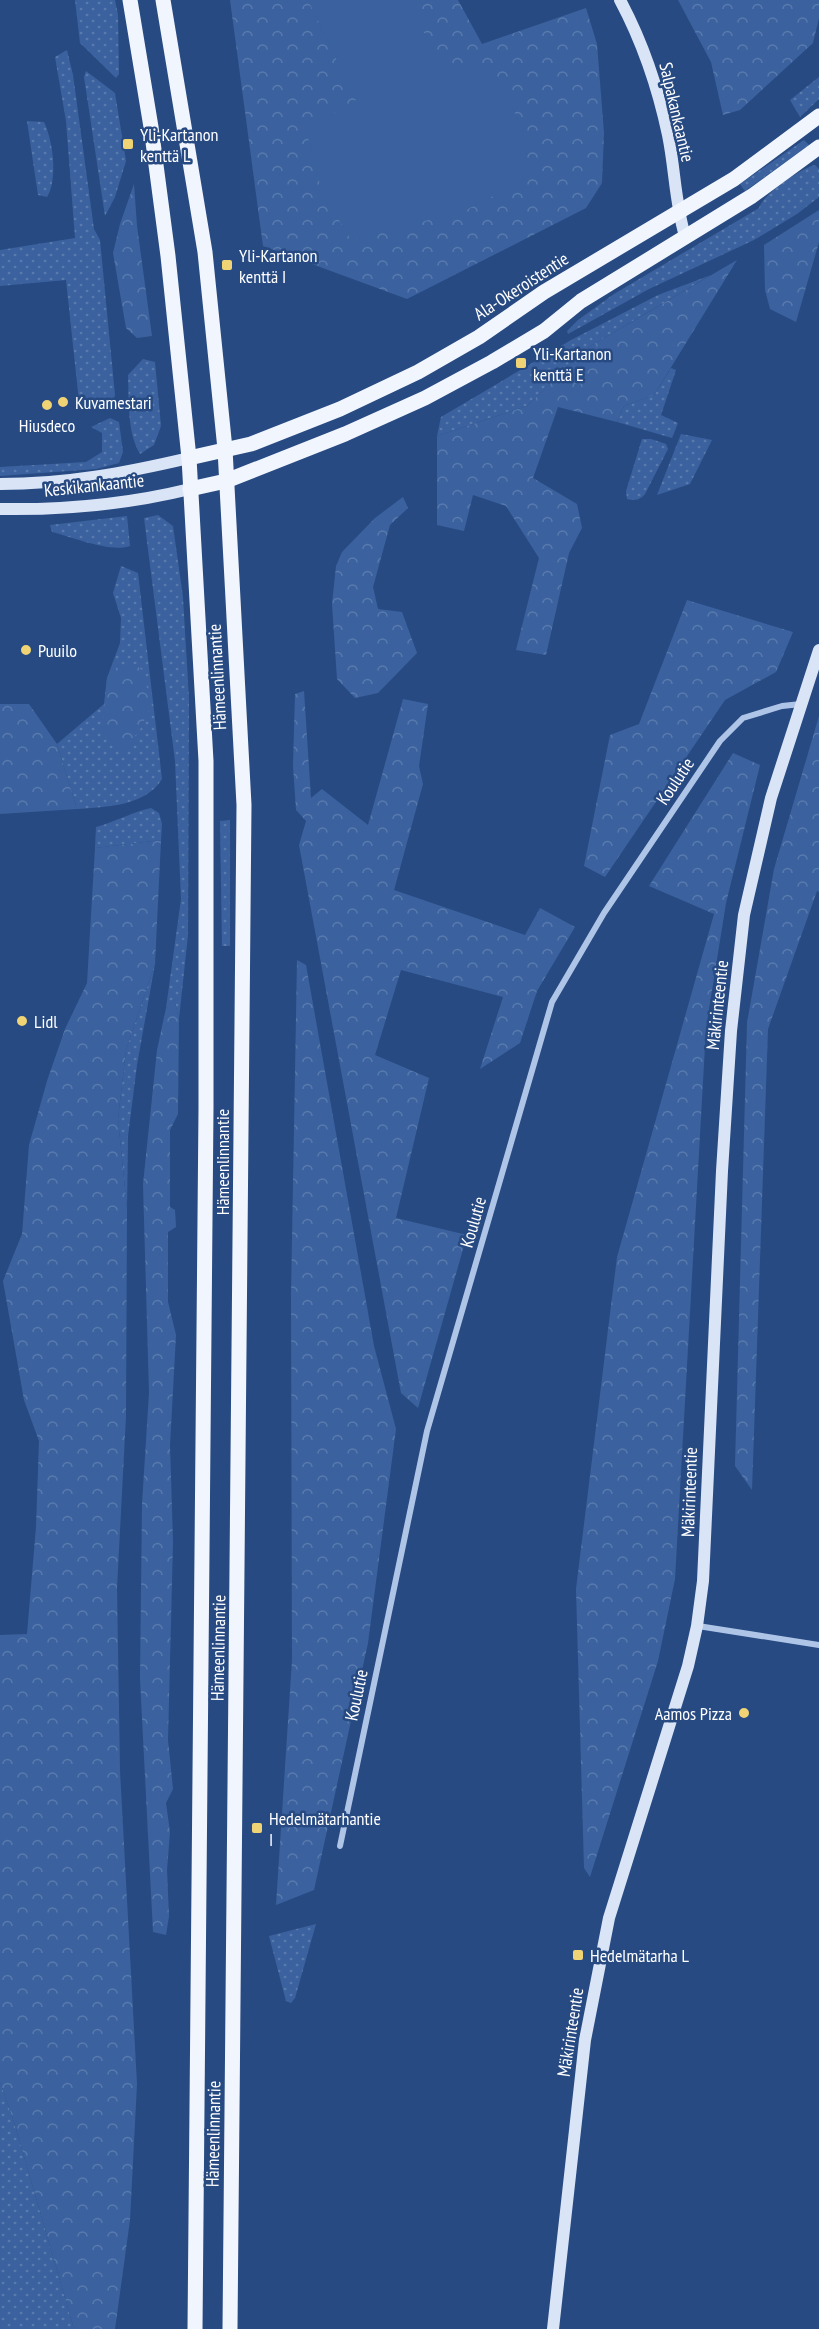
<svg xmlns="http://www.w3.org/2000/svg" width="819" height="2329" font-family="'PT Sans Narrow',sans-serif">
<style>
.grass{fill:url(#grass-dots)}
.forest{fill:url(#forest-crowns)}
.pitch{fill:#3b629f}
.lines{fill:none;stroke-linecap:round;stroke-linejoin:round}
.street{stroke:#afc5e7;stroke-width:6}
.secondary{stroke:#d9e4f6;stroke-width:12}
.primary{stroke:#f1f5fd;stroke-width:15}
.poi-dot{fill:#efd375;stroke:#274a82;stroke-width:2}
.labels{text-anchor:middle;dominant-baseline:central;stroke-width:5;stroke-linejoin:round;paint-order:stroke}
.street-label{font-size:18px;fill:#fff;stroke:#274a82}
.poi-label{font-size:18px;fill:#fff;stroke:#274a82;text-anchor:start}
</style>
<defs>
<pattern id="grass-dots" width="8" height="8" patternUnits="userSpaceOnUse" patternTransform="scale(1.5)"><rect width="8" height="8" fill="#3b629f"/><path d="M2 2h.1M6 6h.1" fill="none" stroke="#587aad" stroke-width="1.8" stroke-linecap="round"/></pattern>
<pattern id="forest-crowns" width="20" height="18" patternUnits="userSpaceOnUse" patternTransform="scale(1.5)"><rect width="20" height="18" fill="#3b629f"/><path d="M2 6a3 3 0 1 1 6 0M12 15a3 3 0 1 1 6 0" fill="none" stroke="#587aad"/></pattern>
</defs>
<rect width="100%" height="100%" fill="#274a82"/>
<g class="grass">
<path d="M75,0H115L118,15L119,74L116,78L80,43Z"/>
<path d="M67,50L73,75L94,229L100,240L115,395L112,404L80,411L66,280L0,286V250L75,238L66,121L55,57Z"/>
<path d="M86,71L115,93L126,161L115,197L105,216L84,77Z"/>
<path d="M819,77V99L800,117L790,100Z"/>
<path d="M27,121L44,122C53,141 58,179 47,197L38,195Z"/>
<path d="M804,140L809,145L745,191L740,184Z"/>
<path d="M815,165L819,169V197L797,214L754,240L649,289L568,334L567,331L578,320L614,294L759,208C764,193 800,169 815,165Z"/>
<path d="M711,275L587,348L527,406L437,436L441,417L571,340L658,295Z"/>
<path d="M143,359L155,362L161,426L154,445L140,454C127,432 129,400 128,375Z"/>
<path d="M671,368L676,370L661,415L678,423L672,438L617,422L624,406L654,395Z"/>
<path d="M110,418L119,422L123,452L119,463L96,469L0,476V467L86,462L102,452V433L91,427Z"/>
<path d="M681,434L712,440L690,484L657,495Z"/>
<path d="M642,439H651L666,444L668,449L645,494C640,500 635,501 627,499L626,491Z"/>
<path d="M158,515L173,526L183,597L189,699L188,935L179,1019L174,999L166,1008L181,899L175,761L144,518Z"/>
<path d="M127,516L130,546C111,553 72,537 52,532L50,525Z"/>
<path d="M121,566L138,573L162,779C146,806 106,807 77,809L57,744L104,704L107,678L120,643L121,618L113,593Z"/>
<path d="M151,808L159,813L162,824L161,840L95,848L96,827C115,822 132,812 151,808Z"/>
<path d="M230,820V946H222L220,821Z"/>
<path d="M155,964L137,1065L128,1136L127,1208L118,1119L126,1050Z"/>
<path d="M316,1924L295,1998L291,2003L286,2001L269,1936Z"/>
<path d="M0,2082L14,2122L74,2329H0Z"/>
</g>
<g class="forest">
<path d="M230,0H458L482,44L586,8L597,44L604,133L602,183L586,208L407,299L263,246Z"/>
<path d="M678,0H819V18L813,43L740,110L723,115L711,62Z"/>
<path d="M134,184L137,226L152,336L137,338L126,328L113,253L120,224Z"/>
<path d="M819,210V242L796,322L770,309L765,290L764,245Z"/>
<path d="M737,260L654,395L624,406L617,422L558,407L533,478L577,504L582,528L569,553L546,655L516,650L539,558L506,506L473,495L464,531L437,525V436L527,406L587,348Z"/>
<path d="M403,497L408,508L390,525L373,587L378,609L402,612L417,653L378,693L355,698L337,679L332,604L336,566L342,552L375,518Z"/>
<path d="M687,600L793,632L776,672L725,700L605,877L584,866L610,735L639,724Z"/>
<path d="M135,664L143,671L151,705L140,730L123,750L102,733L107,678L111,670Z"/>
<path d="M304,691L311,798L322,789L368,825L403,699L428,704L419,766L423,784L394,890L525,935L540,908L575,927L537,991L520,1043L480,1069L503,997L401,970L375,1055L429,1078L396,1218L467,1235L418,1408L401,1393L299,845L306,821L296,810L293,766L295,694Z"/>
<path d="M0,704H29L57,744L77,809L0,814Z"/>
<path d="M819,716V892L817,891L768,1029L752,1490L735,1466L747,1023L774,869Z"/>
<path d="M733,753L760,765L726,903L706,1028L675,1579L658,1661L590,1877L584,1868L576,1589L617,1257L714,914L649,886Z"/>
<path d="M161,840L155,964L126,1050L118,1119L127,1208L126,1416L117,1588L120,1771L137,2084L130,2220L115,2329H74L14,2122L0,2082V1635L27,1634L36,1527L39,1441L24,1400L3,1281L22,1234L29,1145L47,1081L65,1029L87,983L95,848Z"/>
<path d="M297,960L306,965L374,1346L396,1429L368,1643L314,1890L276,1905L292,1660L291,1296Z"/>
<path d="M174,998L179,1019L178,1114L170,1130V1207L175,1210L176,1227L168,1232V1302L176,1335L170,1445L173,1542L168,1740L173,1789L166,1803L170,1832L167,1870L169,1916L166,1935L153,1932L140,1679L142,1504L149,1393L143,1184L157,1050L166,1008Z"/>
</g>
<path class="pitch" d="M308,0H408L439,63L459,72L491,68C506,94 522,121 526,152C527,161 524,172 523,181L464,211L351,240L322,192L306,130L356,100Z"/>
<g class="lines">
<g class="street">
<path d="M698,1626L819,1645"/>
<path d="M340,1846L427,1431L552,1002L604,913L720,741L743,718L782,706L801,704"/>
</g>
<g class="secondary">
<path d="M620,0C643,43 658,88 668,135C675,169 675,203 685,236"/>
<path d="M0,484C66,484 125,473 189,458"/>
<path d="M0,509C63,510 129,504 190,489"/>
<path d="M553,2329L585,2040L609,1918L688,1666L697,1626L703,1581L722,1171L731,1031L744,915L771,798L819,650"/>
</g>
<g class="primary">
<path d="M130,0L151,127L168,256L189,458L206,761V1108L195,2329"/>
<path d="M163,0L205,252L225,449L244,805L230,2329"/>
<path d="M189,458L251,444L340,409L418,372L479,337L544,292L734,179L819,116"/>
<path d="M190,489L226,481L345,434L425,398L492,362L544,331L581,301L752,196L819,147"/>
</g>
</g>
<g class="poi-dot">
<rect x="122" y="138" width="12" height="12" rx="3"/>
<rect x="221" y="259" width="12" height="12" rx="3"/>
<rect x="515" y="357" width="12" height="12" rx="3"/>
<circle cx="63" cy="402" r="6"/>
<circle cx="47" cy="405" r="6"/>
<circle cx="26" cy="650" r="6"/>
<circle cx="22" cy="1021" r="6"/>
<circle cx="744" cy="1713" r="6"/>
<rect x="251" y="1822" width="12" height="12" rx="3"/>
<rect x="572" y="1949" width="12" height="12" rx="3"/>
</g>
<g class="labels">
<g class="street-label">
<text transform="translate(677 112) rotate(77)">Salpakankaantie</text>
<text transform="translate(521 286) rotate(-33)">Ala-Okeroistentie</text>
<text transform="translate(94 485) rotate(-6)">Keskikankaantie</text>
<text transform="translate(217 677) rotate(-93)">Hämeenlinnantie</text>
<text transform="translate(675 781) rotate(-56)">Koulutie</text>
<text transform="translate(717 1005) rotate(-84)">Mäkirinteentie</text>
<text transform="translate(222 1162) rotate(-90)">Hämeenlinnantie</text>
<text transform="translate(473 1222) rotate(-74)">Koulutie</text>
<text transform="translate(689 1492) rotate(-88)">Mäkirinteentie</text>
<text transform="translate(218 1648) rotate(-89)">Hämeenlinnantie</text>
<text transform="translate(356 1695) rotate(-78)">Koulutie</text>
<text transform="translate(570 2032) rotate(-81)">Mäkirinteentie</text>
<text transform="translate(213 2134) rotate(-89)">Hämeenlinnantie</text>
</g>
<g class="poi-label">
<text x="140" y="134">Yli-Kartanon<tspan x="140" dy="21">kenttä L</tspan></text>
<text x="239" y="255">Yli-Kartanon<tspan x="239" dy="21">kenttä I</tspan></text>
<text x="533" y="353">Yli-Kartanon<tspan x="533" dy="21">kenttä E</tspan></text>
<text x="75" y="402">Kuvamestari</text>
<text x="47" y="425" text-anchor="middle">Hiusdeco</text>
<text x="38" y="650">Puuilo</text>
<text x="34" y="1021">Lidl</text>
<text x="732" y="1713" text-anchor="end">Aamos Pizza</text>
<text x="269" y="1818">Hedelmätarhantie<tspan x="269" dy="21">I</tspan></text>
<text x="590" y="1955">Hedelmätarha L</text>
</g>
</g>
</svg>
